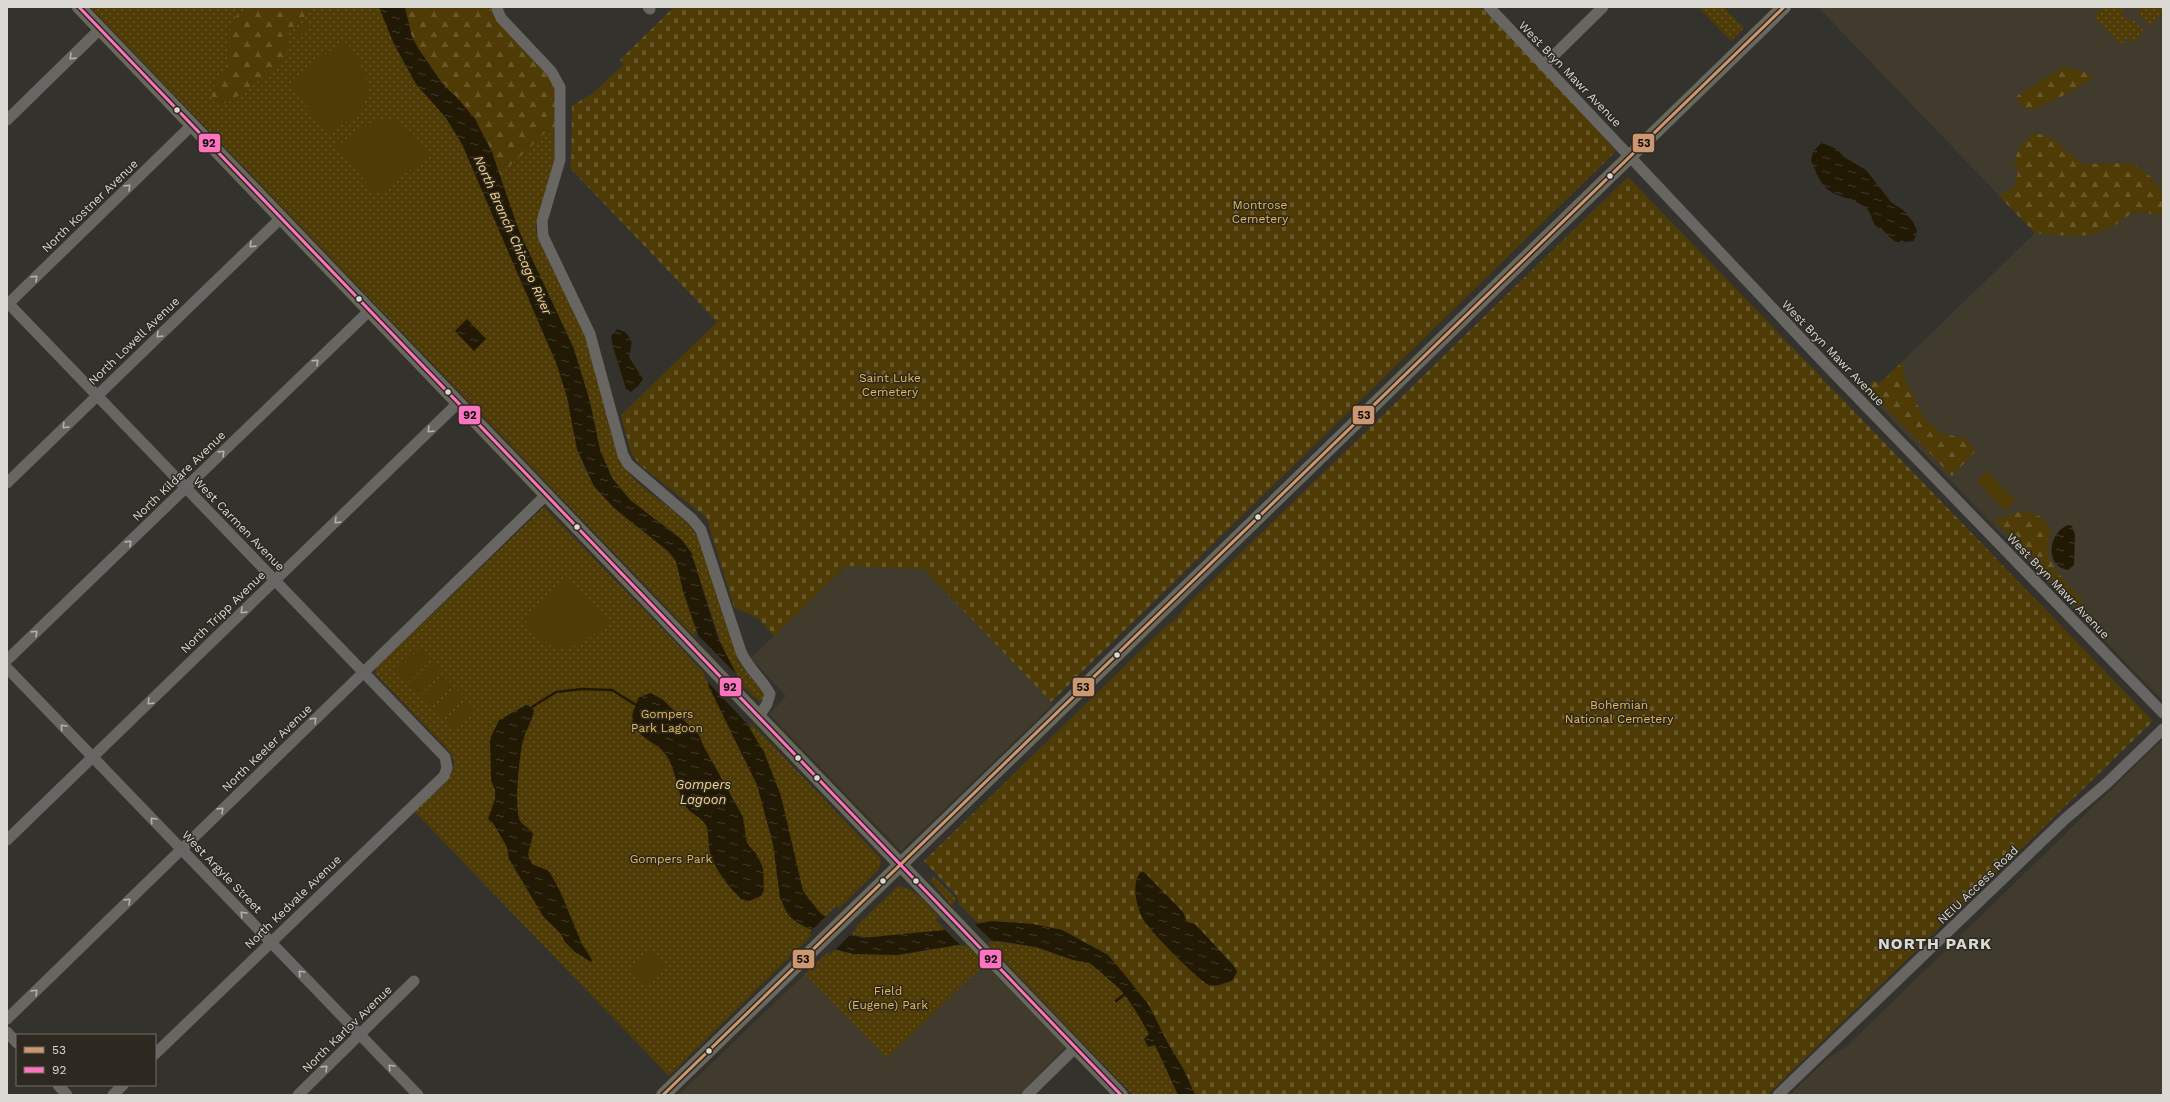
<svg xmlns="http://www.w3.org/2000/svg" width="2170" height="1102" font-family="'Work Sans',sans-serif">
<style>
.built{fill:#413b2d}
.grass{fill:url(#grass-dots)}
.forest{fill:url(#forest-firs)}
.cemetery{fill:url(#cemetery-stones)}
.garden{fill:#4e3b06}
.water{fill:url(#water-ripples)}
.pier{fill:#34322d}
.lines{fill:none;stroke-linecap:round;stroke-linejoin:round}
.stream{stroke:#221905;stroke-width:2.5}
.minor{stroke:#676663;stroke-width:11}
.major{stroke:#6a675d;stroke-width:14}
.bus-1-casing{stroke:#2d2921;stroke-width:6}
.bus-2-casing{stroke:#2d2921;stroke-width:6}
.bus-1{stroke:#cd976f;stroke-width:3}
.bus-2{stroke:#fc73be;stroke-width:3}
.oneway{stroke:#b2b1ac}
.bus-dot{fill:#dbd9d3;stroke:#2d2921;stroke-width:1.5}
.labels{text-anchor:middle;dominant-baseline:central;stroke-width:3;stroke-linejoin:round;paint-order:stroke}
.street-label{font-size:12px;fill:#dbd9d3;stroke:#2d2921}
.park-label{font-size:12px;fill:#e6b951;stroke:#2d2921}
.water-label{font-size:13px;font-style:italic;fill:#f9d587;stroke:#2d2921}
.district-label{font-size:16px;font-weight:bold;letter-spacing:1px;fill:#dbd9d3;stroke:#2d2921}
.line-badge{stroke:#2d2921;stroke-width:1.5}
.pale-badge-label{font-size:11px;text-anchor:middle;font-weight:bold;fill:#111}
</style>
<defs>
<pattern id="grass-dots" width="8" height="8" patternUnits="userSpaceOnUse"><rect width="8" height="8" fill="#4e3b06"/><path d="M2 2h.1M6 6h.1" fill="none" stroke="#675729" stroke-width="1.8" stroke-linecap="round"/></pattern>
<pattern id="forest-firs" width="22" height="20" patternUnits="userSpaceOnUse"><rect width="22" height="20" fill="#4e3b06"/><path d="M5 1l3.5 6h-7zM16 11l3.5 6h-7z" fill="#675729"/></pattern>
<pattern id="cemetery-stones" width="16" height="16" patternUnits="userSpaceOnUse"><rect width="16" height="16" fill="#4e3b06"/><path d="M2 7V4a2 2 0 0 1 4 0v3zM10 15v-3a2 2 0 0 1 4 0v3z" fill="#675729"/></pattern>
<pattern id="water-ripples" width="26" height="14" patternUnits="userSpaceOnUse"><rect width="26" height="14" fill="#221905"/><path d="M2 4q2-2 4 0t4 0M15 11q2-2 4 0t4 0" fill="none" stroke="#423a29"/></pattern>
</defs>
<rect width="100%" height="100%" fill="#34322d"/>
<g class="built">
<path d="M1818,7H2163V701L1866,393L1869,391L1872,381L1880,383L2035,233Z"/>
<path d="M847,566L924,569L1053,704L901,851L769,714L786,696L751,658Z"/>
<path d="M2163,739V1095H1789L1827,1059L1848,1045Z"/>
<path d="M985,964L1065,1047L1019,1095H678L805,974L887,1058Z"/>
</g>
<g class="grass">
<path d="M90,7H379L394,44L416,84L447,119L462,144L557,365L567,397L577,449L585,469L594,486L614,508L668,551L676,561L683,591L698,635L694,631L696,638Z"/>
<path d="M405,7H491L493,15L553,87L554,160L536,224V231L539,241L584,332L621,461C637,493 684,508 701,543L739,663L763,692L764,698L760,702L742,685L740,679L723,649L691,552L681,539L630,500L612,478L600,450L590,402L574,349L519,231L503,188L500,175L460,101L442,83L425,59L410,26Z"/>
<path d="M1698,7H1723L1744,28L1731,41Z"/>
<path d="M2103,7H2121L2125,19L2134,21L2144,31L2133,42L2127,39L2120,44L2096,19V14Z"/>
<path d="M2139,7H2163V12L2150,26L2140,15Z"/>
<path d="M544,507L675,642L704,673L706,680L751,728L750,722L880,858L881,864L877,871L839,908L836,906L809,933L811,936L669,1076L414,811C429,797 468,773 449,751L375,673L377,667Z"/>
<path d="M934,877L956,899L952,906L930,880Z"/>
<path d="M898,886C914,887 929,906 940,918L935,919L945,930C918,933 876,943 851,934L857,928L856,926Z"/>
<path d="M992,941L1036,947L1073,960L1090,963L1120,989L1134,1008L1150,1034L1148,1047L1155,1044L1178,1095H1133L987,943Z"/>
<path d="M960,945H967L985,964L887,1058L805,974L828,952L830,955L835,949L842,952L897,955Z"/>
</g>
<g class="forest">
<path d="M247,7H314L288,33C287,39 289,49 286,54C276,69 233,105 216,105L211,98L213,88L229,63L230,30L235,17Z"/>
<path d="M405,7H486C501,24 549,69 554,88C557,100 555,115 555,128H553L552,136L547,131L500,175C493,149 478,120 460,100C443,81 420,62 412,37C409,27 407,17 405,7Z"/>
<path d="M2062,67L2077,69L2094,77L2070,92L2031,111L2019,103L2017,96Z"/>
<path d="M2035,133L2050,137L2082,164L2132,163L2150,176L2161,190L2163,195V214C2152,217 2146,210 2134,213C2125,215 2119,224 2110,228C2083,240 2064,235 2035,233L1999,196L2014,188L2018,174L2014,162L2020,146Z"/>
<path d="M1902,362L1904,377L1924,418L1942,434L1965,438L1976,451L1952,476L1869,391L1872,381L1880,383Z"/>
<path d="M2022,511C2038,514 2047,517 2051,534C2035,563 2076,585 2086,609L2085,614L1994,520Z"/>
</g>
<g class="cemetery">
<path d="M674,7H1481L1570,100L1616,151L1051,702L924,569L846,566L774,636L759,619L734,607L707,518L639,464L631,452L621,415L717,322L571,169L572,106L593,93L624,64L620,60Z"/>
<path d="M1628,177L2153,721L1767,1095H1195L1185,1072L1169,1045L1148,1004L1108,955L1062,930L1015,922L978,923L959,904L957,896L924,861L1167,625L1175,620L1185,607Z"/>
</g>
<g class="garden">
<path d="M307,21L313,26L301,38L295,32Z"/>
<path d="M344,40C358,60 377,81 362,107C358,115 337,128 329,135L291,87L292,80Z"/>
<path d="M394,121L414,134L430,155L380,193L374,192L337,146L371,122Z"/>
<path d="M1987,471L2015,500L2005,511L1977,481Z"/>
<path d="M564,578L609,621C589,640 570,657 542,640C535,636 529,625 524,619Z"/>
<path d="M419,649L428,659L407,680L397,670Z"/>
<path d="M431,662L440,672L419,693L409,683Z"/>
<path d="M443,675L453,685L431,705L421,695Z"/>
<path d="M455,688L465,697L443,718L434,708Z"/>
<path d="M467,700L477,710L455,731L446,721Z"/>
<path d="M652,950L667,965L645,987L630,972Z"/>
</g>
<g class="water">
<path d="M379,7H405L412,37L418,48L442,83L460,101L475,119L492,152L519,231L574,349L590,402L600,450L612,478L630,500L681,539L691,552L718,638L737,676L750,729L764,752L781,796L803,891L820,913L851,934L862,938L945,930L992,921L1033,924L1062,930L1108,955L1124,974L1148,1004L1169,1045L1185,1072L1195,1095H1178L1155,1045L1148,1047L1144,1039L1149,1034L1134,1008L1120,989L1090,963L1073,960L1036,947L1000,941L975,942L897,955L853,954L835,949L812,930L796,922L788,915L780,898L773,844L757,785L709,687L698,635L683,591L676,561L668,551L614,508L594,486L577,449L567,397L557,365L462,144L446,118L416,84L394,44Z"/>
<path d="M1822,142L1838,150L1844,157L1866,170L1891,202L1903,210L1913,222L1917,230L1914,241C1893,244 1896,243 1881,228L1878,229C1871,221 1873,215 1866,208C1854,197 1834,198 1824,186C1818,179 1815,169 1811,161L1813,152Z"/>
<path d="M467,319L486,339L474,351L455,331Z"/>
<path d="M617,329L625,332L632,341L629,357L643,379L639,385L631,392L626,389L613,347L611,336Z"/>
<path d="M2068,525L2072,526L2075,535L2074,565L2068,570C2044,566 2048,533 2068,525Z"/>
<path d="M651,693L663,700L699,735L704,747L743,817L747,843L757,855L763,868L764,890L761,896L749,901L741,899C729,887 715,870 710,853C708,844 709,833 706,825C700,816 689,813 684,804C676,788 676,769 666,755C657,742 639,739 633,723C630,715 636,705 639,697Z"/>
<path d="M526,705H528L534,710C532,721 526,730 523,741C519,757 514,807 520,821C523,826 530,828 533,834L528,855L532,864L549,871L560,891L582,944L592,960L591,962L575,952L565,942L560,933L543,916L509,859L507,847L493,823L488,819L495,799V790L491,780L490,739L499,720Z"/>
<path d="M1141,872H1144L1183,912L1187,922L1195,924L1234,966L1237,971L1233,980C1226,983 1217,987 1209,985C1200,982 1150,931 1144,921C1137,909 1130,883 1141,872Z"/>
</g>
<g class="pier">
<path d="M695,632L740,678L752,729L706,680Z"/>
<path d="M826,916L853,932L834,951L820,937L810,932Z"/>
<path d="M973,922L993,942L961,946L943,928Z"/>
</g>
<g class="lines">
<g class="stream">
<path d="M532,707L556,692L582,689L612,690L636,705"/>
<path d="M1116,1001L1126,993"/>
</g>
<g class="minor">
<path d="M498,7L497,9L501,18L551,71L560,87V160L542,221L543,236L590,334L623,455L628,464L692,519L701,530L741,652C748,668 762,679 770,694L767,704L758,718"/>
<path d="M648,7L650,9"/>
<path d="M1489,7L1828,367L2163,713"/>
<path d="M1544,65L1603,7"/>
<path d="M7,120L100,29"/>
<path d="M7,302L445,757L447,768L444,776L155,1054"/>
<path d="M7,305L192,125"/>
<path d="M7,483L281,218"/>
<path d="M7,660L369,311"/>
<path d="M7,668L418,1095"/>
<path d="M7,840L458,403"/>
<path d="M7,1019L546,495"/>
<path d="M7,1032L17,1043"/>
<path d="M58,1085L67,1095"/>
<path d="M113,1095L123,1085"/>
<path d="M298,1095L414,981"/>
<path d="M1027,1095L1075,1048"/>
<path d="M1778,1095L2065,819L2106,784L2163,729"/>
</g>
<g class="major">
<path d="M79,7L1121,1095"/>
<path d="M663,1095L1784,7"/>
</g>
<g class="bus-1-casing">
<path id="bus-1" d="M663,1095L1784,7"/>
</g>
<g class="bus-2-casing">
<path id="bus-2" d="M79,7L1121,1095"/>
</g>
<use href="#bus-1" class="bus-1"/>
<use href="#bus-2" class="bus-2"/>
</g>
<defs><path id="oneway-chevron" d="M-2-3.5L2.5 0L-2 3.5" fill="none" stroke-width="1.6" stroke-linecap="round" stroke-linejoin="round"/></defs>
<g class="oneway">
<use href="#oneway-chevron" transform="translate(72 57) rotate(136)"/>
<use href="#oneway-chevron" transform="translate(128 187) rotate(-44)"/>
<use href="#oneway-chevron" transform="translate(252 245) rotate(136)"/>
<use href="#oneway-chevron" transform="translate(35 278) rotate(-44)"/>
<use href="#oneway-chevron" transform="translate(159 335) rotate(136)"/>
<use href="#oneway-chevron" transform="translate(316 362) rotate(-44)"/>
<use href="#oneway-chevron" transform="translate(65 426) rotate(135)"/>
<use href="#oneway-chevron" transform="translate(430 430) rotate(136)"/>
<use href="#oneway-chevron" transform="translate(222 453) rotate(-44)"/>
<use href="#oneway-chevron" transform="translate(337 521) rotate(136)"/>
<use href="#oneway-chevron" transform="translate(129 543) rotate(-44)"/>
<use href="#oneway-chevron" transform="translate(243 611) rotate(136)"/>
<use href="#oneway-chevron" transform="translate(35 633) rotate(-44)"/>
<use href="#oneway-chevron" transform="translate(150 702) rotate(136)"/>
<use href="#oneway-chevron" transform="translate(314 720) rotate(-44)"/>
<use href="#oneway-chevron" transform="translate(63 727) rotate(-134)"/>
<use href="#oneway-chevron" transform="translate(221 810) rotate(-44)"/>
<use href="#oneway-chevron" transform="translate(153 820) rotate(-134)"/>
<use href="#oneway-chevron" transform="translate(128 901) rotate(-44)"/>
<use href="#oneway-chevron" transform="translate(243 914) rotate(-133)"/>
<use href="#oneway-chevron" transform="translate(301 973) rotate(-134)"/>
<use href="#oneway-chevron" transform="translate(35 992) rotate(-44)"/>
<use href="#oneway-chevron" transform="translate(391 1067) rotate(-134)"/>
<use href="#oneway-chevron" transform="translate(325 1068) rotate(-44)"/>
</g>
<g class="bus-dot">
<circle cx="177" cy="110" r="3.5"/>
<circle cx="1610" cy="176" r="3.5"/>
<circle cx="359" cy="299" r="3.5"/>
<circle cx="448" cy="392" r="3.5"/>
<circle cx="1258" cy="517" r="3.5"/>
<circle cx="577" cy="527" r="3.5"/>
<circle cx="1117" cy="655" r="3.5"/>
<circle cx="798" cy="758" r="3.5"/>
<circle cx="817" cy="778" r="3.5"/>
<circle cx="883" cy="881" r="3.5"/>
<circle cx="916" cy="881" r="3.5"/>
<circle cx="709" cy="1051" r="3.5"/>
</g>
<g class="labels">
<g class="street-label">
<text transform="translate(1570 74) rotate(46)">West Bryn Mawr Avenue</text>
<text transform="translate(90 206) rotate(-44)">North Kostner Avenue</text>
<text transform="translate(134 341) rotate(-44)">North Lowell Avenue</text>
<text transform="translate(1833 353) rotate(46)">West Bryn Mawr Avenue</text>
<text transform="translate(179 476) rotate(-44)">North Kildare Avenue</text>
<text transform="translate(239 524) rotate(46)">West Carmen Avenue</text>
<text transform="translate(2058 586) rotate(46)">West Bryn Mawr Avenue</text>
<text transform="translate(223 612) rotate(-44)">North Tripp Avenue</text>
<text transform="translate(267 748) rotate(-44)">North Keeler Avenue</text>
<text transform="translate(222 872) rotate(46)">West Argyle Street</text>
<text transform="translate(1978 885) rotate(-44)">NEIU Access Road</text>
<text transform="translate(293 902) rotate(-44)">North Kedvale Avenue</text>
<text transform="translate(347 1029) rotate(-44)">North Karlov Avenue</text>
</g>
<g class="park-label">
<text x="1260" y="205">Montrose<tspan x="1260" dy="14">Cemetery</tspan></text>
<text x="890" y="378">Saint Luke<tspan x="890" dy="14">Cemetery</tspan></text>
<text x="1619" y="705">Bohemian<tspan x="1619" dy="14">National Cemetery</tspan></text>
<text x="667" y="714">Gompers<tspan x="667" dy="14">Park Lagoon</tspan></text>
<text x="671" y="859">Gompers Park</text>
<text x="888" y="991">Field<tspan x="888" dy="14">(Eugene) Park</tspan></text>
</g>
<g class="water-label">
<text transform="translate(513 235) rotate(66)">North Branch Chicago River</text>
<text x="703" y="784">Gompers<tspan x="703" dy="15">Lagoon</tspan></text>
</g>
<g class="district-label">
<text x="1935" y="943">NORTH PARK</text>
</g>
</g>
<g class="line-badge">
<rect x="198" y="133" width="23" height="20" rx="4" fill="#fc73be"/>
<rect x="1632" y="133" width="23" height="20" rx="4" fill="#cd976f"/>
<rect x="458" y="405" width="23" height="20" rx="4" fill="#fc73be"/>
<rect x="1352" y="405" width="23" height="20" rx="4" fill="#cd976f"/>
<rect x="719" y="677" width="23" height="20" rx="4" fill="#fc73be"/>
<rect x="1072" y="677" width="23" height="20" rx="4" fill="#cd976f"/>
<rect x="792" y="949" width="23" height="20" rx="4" fill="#cd976f"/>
<rect x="979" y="949" width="23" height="20" rx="4" fill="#fc73be"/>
</g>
<g class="pale-badge-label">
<text x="209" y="147">92</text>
<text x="1644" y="147">53</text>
<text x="470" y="419">92</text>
<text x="1364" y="419">53</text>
<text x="730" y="691">92</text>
<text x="1083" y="691">53</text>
<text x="803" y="963">53</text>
<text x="991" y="963">92</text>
</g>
<rect width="2170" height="1102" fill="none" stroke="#dbd9d3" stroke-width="16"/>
<rect x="16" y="1034" width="140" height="52" fill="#2d2921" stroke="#736f68"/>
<rect x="24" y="1047" width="20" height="6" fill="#cd976f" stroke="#736f68"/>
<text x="52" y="1054" font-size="12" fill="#dbd9d3">53</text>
<rect x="24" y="1067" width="20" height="6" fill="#fc73be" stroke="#736f68"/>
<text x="52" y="1074" font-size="12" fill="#dbd9d3">92</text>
</svg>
